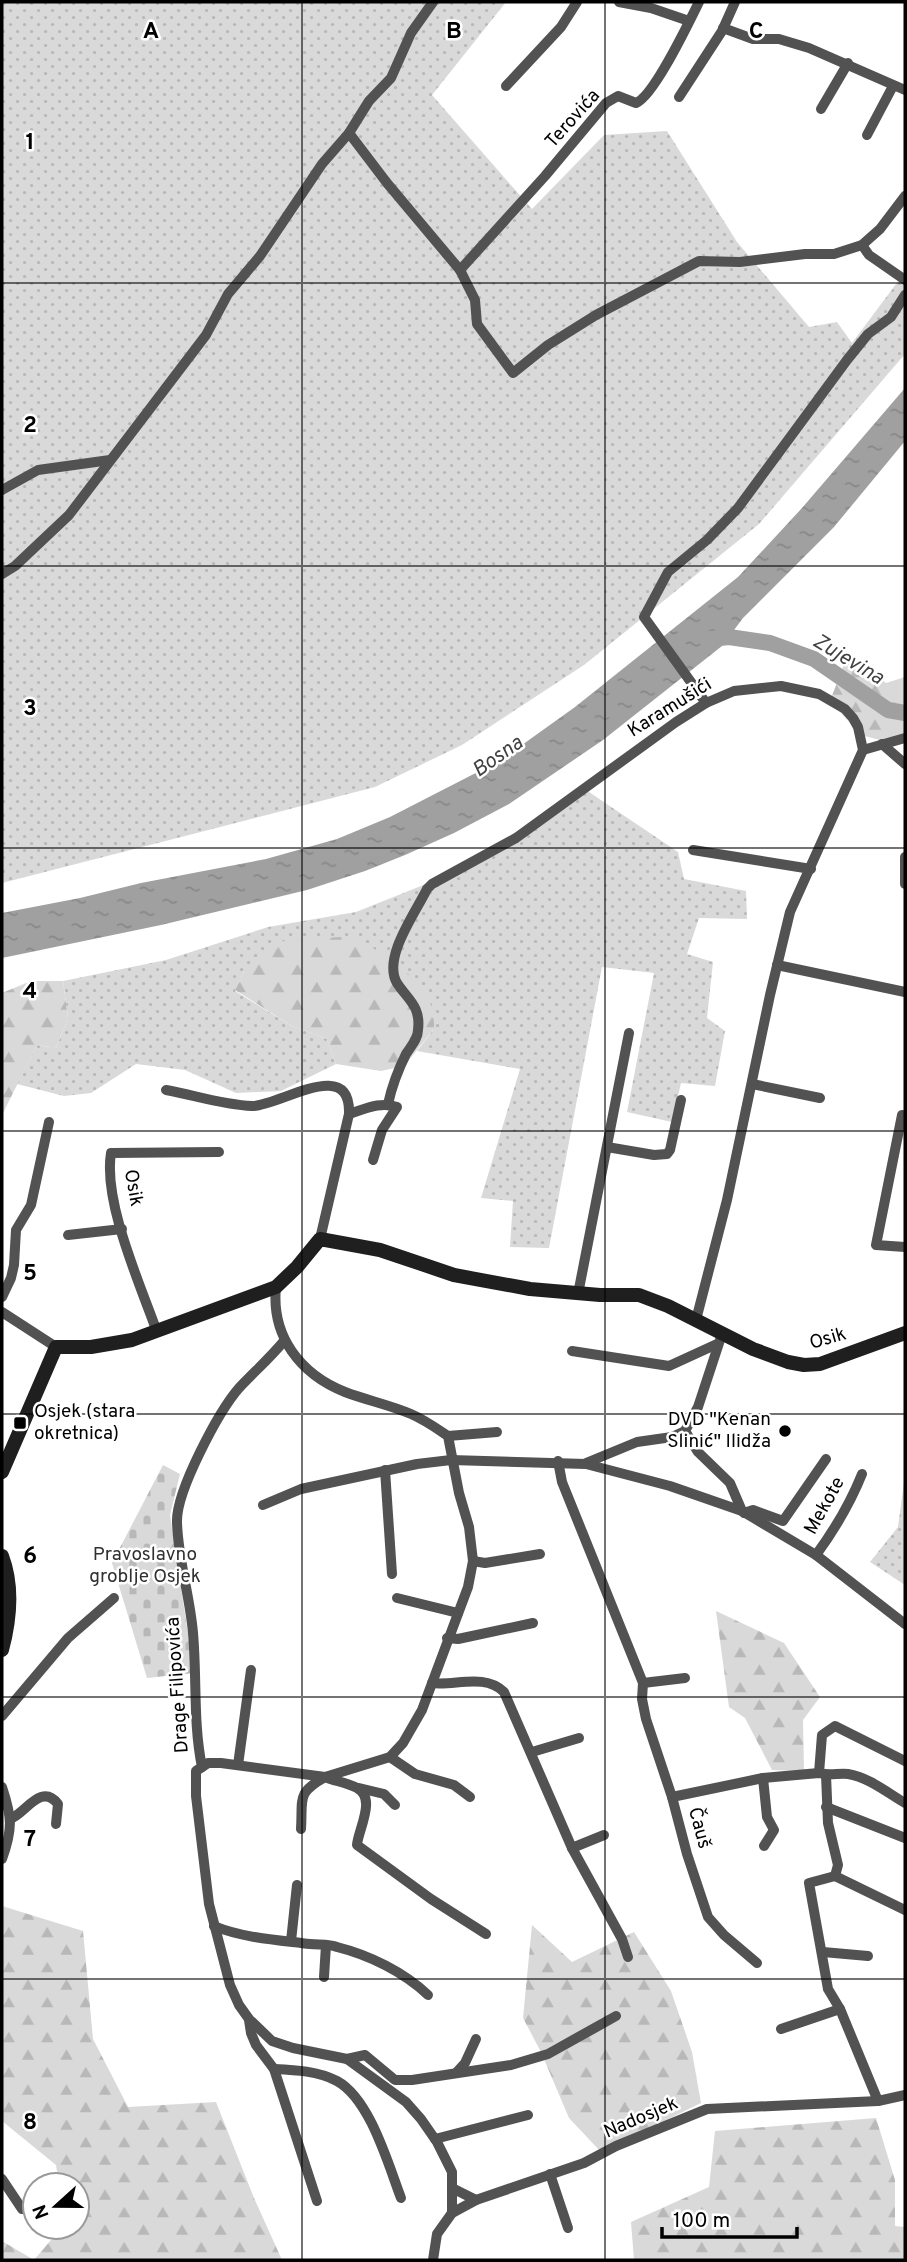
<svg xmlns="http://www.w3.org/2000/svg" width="907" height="2262" font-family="Overpass,sans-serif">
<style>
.grass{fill:url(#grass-dots)}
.forest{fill:url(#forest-firs)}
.cemetery{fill:url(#cemetery-stones)}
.water{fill:url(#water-ripples)}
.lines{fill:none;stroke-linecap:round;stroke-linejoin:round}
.river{stroke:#a0a0a0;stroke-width:16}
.minor{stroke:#525252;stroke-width:10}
.secondary{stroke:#1f1f1f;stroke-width:14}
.grid{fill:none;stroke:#000;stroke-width:2;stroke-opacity:0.55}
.poi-dot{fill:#000;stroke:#fff;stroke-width:2.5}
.labels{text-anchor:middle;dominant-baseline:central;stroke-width:5;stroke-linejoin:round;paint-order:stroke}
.street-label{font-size:19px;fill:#000;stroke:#fff}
.poi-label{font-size:19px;fill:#000;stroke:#fff;text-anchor:start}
.park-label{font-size:19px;fill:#303030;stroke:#fff}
.water-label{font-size:21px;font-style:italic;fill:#414141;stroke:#fff}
.grid-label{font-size:23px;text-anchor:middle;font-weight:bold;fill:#000;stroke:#fff;stroke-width:5;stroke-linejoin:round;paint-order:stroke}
</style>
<defs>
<pattern id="grass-dots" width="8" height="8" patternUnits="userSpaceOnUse" patternTransform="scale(1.75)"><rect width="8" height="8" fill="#d9d9d9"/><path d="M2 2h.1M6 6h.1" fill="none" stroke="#b8b8b8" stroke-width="1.8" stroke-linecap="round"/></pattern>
<pattern id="forest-firs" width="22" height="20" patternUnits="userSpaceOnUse" patternTransform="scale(1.75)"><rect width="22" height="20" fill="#d9d9d9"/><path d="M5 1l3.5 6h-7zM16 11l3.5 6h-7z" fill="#b8b8b8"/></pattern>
<pattern id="cemetery-stones" width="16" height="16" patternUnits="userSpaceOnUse" patternTransform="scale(1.75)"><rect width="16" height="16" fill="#d9d9d9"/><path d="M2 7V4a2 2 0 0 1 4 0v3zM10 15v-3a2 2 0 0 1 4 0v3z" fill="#b8b8b8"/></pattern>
<pattern id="water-ripples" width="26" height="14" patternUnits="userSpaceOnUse" patternTransform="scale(1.75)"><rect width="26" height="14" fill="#a0a0a0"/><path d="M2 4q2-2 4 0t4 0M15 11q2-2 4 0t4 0" fill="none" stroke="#888"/></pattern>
</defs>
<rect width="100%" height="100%" fill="#fff"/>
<g class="grass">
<path d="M2,2H506L432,95L532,209L604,135L667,131L737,242L809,327L837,322L852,343L905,272V354L759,524L584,665L462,745L375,787L2,883Z"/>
<path d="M586,790L678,852L684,879L746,891L747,919L699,918L687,954L713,962L707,1018L725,1031L715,1086L681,1083L672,1122L627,1112L654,973L602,967L549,1248L510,1247L513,1201L481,1198L520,1069L417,1051L434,1029L244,971L235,991L292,1026L327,1039L336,1064L281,1091L236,1093L185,1070L136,1064L91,1093L64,1096L17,1084L37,1045L56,1048L68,1018L63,981L166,960L268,927L356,912L431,882L520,838Z"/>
<path d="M905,1475V1585L870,1562L898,1527Z"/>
</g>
<g class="forest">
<path d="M848,654L886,683L905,677V740L891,743L861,735L830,701Z"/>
<path d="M353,936C378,951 424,977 432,1008C434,1014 434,1022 434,1029L404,1066L381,1071L336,1064L327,1039L292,1026L235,990L244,971L273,942Z"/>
<path d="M31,981H63L68,1018L56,1048L37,1045L2,1115V993Z"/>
<path d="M716,1611L784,1643L820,1697L803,1720L804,1771L772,1770L745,1718L729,1707Z"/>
<path d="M2,1906L83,1931L93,2039L128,2107L216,2102L254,2198L282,2260H2V2241L34,2260L62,2227H77V2185H59L56,2165L2,2121Z"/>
<path d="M532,1925L572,1962L634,1932L671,1991L692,2052L701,2103L601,2152L569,2118L541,2052L523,2018Z"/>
<path d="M876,2118L895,2180V2226L905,2227V2260H634L631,2222L709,2187L715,2131Z"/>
</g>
<path class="cemetery" d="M163,1465L180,1474L170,1515L194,1673L147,1678L112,1563Z"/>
<path class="water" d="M905,388V441L834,527L743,618L722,646L603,740L509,804L454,833L405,855L365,871L307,890L161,925L2,958V913L80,898L141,883L266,859L337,839L390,817L501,760L575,707L738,577L802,508Z"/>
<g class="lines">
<path class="river" d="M710,639L729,637L770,643L814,659L888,710L905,713"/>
<g class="minor">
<path d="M619,2L651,8L689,21"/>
<path d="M723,28L753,39H779L809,48L905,90"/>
<path d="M506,86L561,27L577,2"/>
<path d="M679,97L722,31L735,2"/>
<path d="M821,109L848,63"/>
<path d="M349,133L387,183L460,270L475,300L477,324L513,373L548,345L596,315L699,261L740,262L805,254H834L862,245L880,229L905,196"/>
<path d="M867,135L893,86"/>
<path d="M862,245L869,255L905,280"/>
<path d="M460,270L545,176L606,103L618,96L636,103C654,96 689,22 699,2"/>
<path d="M2,490L38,470L110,460"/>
<path d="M2,574L15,566L69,515L206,335L228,294L260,256L322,164L349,133L369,101L391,78L411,33L433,2"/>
<path d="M706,703L644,617L668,572L707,540L738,508L847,360L868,334L891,317L905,295"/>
<path d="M882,744L905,764"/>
<path d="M863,750L905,738"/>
<path d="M693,850L811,869"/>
<path d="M905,857V884"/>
<path d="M777,965L905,992"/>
<path d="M752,1084L820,1098"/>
<path d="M166,1090C194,1095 223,1105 252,1106C278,1107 351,1055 349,1114L320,1239"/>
<path d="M388,1104C392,1086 398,1070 406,1054C411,1046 418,1039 418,1030C421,1006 408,1000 397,983C382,958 416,912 427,889L432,884L516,838L676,722L706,703L734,691L781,686L819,694L845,709L853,718L858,727L863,750L790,912L770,995L727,1200L696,1320"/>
<path d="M349,1114C365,1109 380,1101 397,1107L382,1130L373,1160"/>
<path d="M902,1115L876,1245L905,1247"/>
<path d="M607,1147L654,1155L667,1154L670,1150L681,1100"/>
<path d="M68,1235L122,1229"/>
<path d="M276,1287C271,1336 300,1374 345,1392C366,1400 390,1405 411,1414C425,1420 436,1428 448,1436L459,1493L469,1527L473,1561L468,1587L422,1710L403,1743L390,1757L325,1777L221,1763H208L196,1771V1796L209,1904L230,1985L239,2005L249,2019L272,2041L293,2048L347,2059L406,2102L421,2119L437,2142L452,2172V2213"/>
<path d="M578,1294L629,1033"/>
<path d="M2,1297L11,1278L14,1265L16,1230L31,1205L49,1122"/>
<path d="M2,1312L56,1347"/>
<path d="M157,1332C140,1284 103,1202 111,1153L219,1152"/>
<path d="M722,1334L698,1407L685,1431L698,1452L730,1483L742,1511"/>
<path d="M572,1351L669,1366L717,1344"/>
<path d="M448,1436L497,1432"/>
<path d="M558,1461L562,1482L643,1683L642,1699L646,1719L672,1797L687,1854L708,1917L724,1935L757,1963"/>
<path d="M586,1463L637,1442L672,1437L685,1431"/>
<path d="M385,1470L392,1574"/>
<path d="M263,1505L301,1489L417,1464L451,1460L586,1464L670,1486L742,1511L816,1555L905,1624"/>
<path d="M744,1513L753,1510L783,1521L826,1459"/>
<path d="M816,1555C835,1529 850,1504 862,1474"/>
<path d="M473,1561L485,1563L540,1554"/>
<path d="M397,1598L458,1613"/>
<path d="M447,1638L458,1639L533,1623"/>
<path d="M432,1683C455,1686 485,1673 504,1692L572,1848L622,1939L628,1957"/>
<path d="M643,1683L685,1678"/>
<path d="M2,1716L68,1638L114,1598"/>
<path d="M532,1752L579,1738"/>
<path d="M390,1757L415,1774L454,1785L470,1797"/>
<path d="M238,1765L251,1670"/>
<path d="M202,1767C193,1723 197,1678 193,1633C190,1596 178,1560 177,1522C176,1491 219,1411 239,1388C254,1372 270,1358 284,1341"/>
<path d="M819,1773L822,1735L835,1726L905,1761"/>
<path d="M826,1775L828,1823L838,1865L835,1876"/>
<path d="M763,1778L767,1817L774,1830L764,1846"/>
<path d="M2,1787C12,1817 13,1829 2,1859"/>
<path d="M359,1788L384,1794L395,1805"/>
<path d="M672,1797L763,1778L819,1773C829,1776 838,1773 848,1774C868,1777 888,1793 905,1803"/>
<path d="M826,1807L905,1838"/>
<path d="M10,1819C25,1814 41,1782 58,1804L56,1824"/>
<path d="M301,1829C303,1799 296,1793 325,1777C335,1781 348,1783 357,1788C377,1798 358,1830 357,1845L431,1899L486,1934"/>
<path d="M572,1848L604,1835"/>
<path d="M214,1926C243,1938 278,1940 310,1944C319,1945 329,1944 337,1947C369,1955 404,1972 428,1995"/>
<path d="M291,1941L297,1885"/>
<path d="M823,1952L868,1956"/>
<path d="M324,1977L326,1945"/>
<path d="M249,2020L251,2033L256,2045L274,2069L317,2201"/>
<path d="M781,2029L840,2009"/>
<path d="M347,2059L365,2055L395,2080H412L511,2065L548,2054L616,2016"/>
<path d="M274,2069C296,2070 318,2071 337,2081C370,2099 388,2164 401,2198"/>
<path d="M456,2073L465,2063L476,2039"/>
<path d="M878,2101L840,2009L828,1989L809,1883L835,1876L905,1910"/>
<path d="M435,2139L528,2115"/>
<path d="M550,2174L568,2228"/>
<path d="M2,2179L22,2209"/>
<path d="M452,2188L476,2200"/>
<path d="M433,2260L437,2234L452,2213L476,2200L584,2163L616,2146L707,2109L878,2101L905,2095"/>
</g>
<g class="secondary">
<path d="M2,1472L56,1347H91L132,1340L276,1287L297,1267L320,1239L380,1250L454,1275L530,1289L600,1295H639L668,1306L753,1349L788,1362L804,1365L820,1364L905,1333"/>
<path d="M2,1556C13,1585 10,1620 2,1650"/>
</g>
</g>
<path class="grid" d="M302,2V2260M605,2V2260M2,283H905M2,566H905M2,848H905M2,1131H905M2,1414H905M2,1697H905M2,1979H905"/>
<g class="poi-dot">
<rect x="13" y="1416" width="14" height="14" rx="3.5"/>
<circle cx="785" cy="1431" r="7"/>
</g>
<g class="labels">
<g class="street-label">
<text transform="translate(573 119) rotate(-48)">Terovića</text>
<text transform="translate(670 708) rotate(-32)">Karamušići</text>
<text transform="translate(133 1188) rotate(80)">Osik</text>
<text transform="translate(828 1339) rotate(-16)">Osik</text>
<text transform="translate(825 1506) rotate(-61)">Mekote</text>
<text transform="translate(178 1685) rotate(-94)">Drage Filipovića</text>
<text transform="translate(699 1828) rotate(75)">Čauš</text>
<text transform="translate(641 2118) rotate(-23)">Nadosjek</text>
</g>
<g class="poi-label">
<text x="34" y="1412">Osjek (stara<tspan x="34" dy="22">okretnica)</tspan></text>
<text x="771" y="1420" text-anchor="end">DVD "Kenan<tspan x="771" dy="22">Slinić" Ilidža</tspan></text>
</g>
<g class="park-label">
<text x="145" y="1555">Pravoslavno<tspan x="145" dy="22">groblje Osjek</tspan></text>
</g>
<g class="water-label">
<text transform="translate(848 660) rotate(31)">Zujevina</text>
<text transform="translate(498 757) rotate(-35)">Bosna</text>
</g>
</g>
<g class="grid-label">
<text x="151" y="38">A</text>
<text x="454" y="38">B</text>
<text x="756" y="38">C</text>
<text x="30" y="149">1</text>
<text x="30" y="432">2</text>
<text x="30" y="715">3</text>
<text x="30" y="998">4</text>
<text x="30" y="1280">5</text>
<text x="30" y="1563">6</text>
<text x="30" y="1846">7</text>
<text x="30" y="2129">8</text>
</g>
<rect width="907" height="2262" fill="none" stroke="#000000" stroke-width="7"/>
<g transform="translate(56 2206) rotate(249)"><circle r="33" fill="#ffffff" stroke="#999999" stroke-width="2"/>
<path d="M0-5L12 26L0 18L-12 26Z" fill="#000000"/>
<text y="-10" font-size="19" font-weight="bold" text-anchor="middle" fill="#000000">N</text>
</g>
<path d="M662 2227v10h135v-10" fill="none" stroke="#000000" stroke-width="3.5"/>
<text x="673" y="2227" font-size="21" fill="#000000" stroke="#ffffff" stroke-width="5" paint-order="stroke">100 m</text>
</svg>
